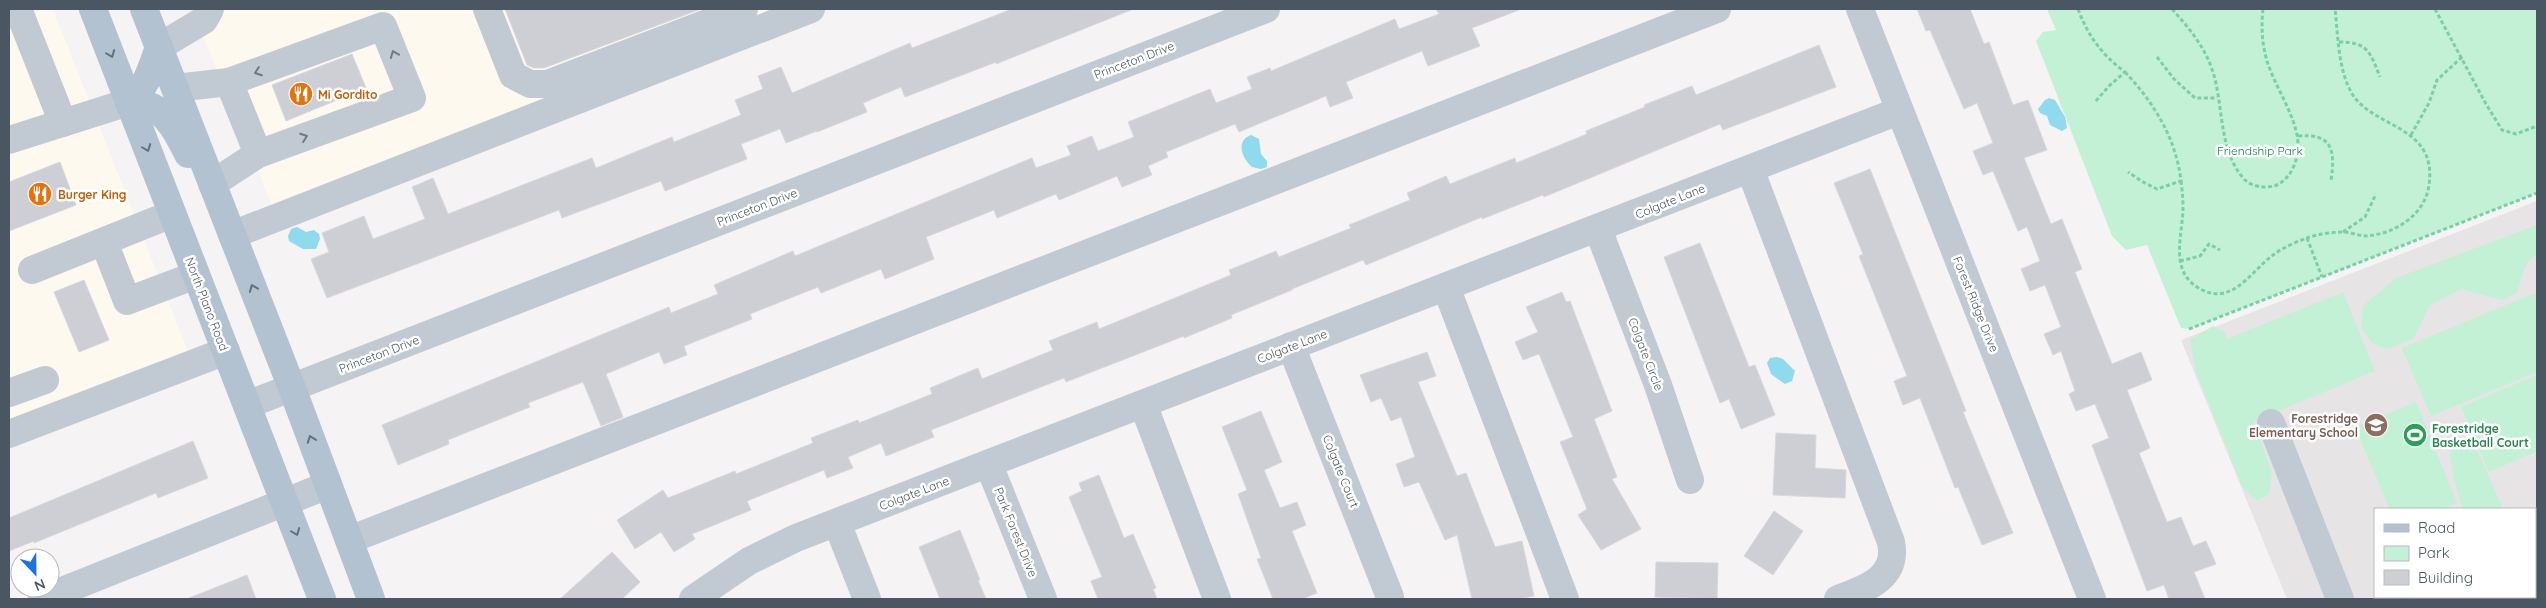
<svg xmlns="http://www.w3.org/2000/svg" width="2546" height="608" font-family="Quicksand,sans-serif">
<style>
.commercial{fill:#fdf9ef}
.education{fill:#e6e4e5;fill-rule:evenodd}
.green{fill:#c3f1d5}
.water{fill:#90daee}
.building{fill:#cdcfd5;stroke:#d7d9de}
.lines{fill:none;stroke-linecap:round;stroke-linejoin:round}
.path{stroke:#7ad0a6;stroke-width:3;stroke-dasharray:4 2.5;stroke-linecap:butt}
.minor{stroke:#c1cad2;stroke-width:28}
.major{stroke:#b3c2d1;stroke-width:28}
.oneway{stroke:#64717d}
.oneway2{stroke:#6e7983}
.labels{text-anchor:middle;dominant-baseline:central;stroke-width:5;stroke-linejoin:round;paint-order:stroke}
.street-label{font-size:12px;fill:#4a5661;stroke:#fff}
.food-label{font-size:12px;font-weight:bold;fill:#c56008;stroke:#fff;text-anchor:start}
.park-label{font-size:12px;fill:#17864f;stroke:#fff}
.education-label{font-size:12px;font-weight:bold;fill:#785e54;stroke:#fff;text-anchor:end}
.leisure-label{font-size:12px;font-weight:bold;fill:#27864d;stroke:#fff;text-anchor:start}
</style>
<rect width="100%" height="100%" fill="#f5f3f3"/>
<g class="commercial">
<path d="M9,9H53L190,356L9,428Z"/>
<path d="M192,9H821L280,225Z"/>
</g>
<path class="education" d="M2537,201V599H2287L2181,340ZM2375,509H2535V597H2375Z"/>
<g class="green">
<path d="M2047,9H2537V193L2189,329L2181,328L2147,245L2126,250L2112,236L2036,41L2043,32L2056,30Z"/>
<path d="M2537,225V255C2524,260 2521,280 2517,293L2503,300L2461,289L2430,305L2413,339L2389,349L2373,344L2361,327L2363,306L2396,278Z"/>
<path d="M2343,292L2375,371L2254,421L2272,473L2269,494L2257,501L2243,488L2196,372L2190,340L2213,326L2224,332L2227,339Z"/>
<path d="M2535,293L2537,298V372L2431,416L2402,348Z"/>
<path d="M2537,375V451L2489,472L2461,407Z"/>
<path d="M2416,402L2457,503L2443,509H2390L2355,427Z"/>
<path d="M2469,442L2479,454L2503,509H2463L2454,480L2450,454L2456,443Z"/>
</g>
<g class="water">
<path d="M2049,98L2055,100L2065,117L2067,128L2062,131L2050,125L2047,116L2040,113L2038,109L2045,100Z"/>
<path d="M1251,135L1259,139L1261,154L1267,161V167L1261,169L1252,167C1242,158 1235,141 1251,135Z"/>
<path d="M297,227L306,232L314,230L319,234L320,239L316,249H303L289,241L288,236L291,229Z"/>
<path d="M1777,357L1783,359L1795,371L1792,381L1785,384L1771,374L1767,363L1770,358Z"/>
</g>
<g class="building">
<path d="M505,9H701L544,68H534L527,65Z"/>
<path d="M1012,9L1131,10L996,64V62L905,97L901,87L863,103L867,112L817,132V131L786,143L780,129L741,144L747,159L665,191L661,181L562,218L559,210L327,298L311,259L329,252L322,233L364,216L373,239L425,219L412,187L433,178L448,214L592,158L596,168L672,137L674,142L741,115L735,100L763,89L758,76L781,67L792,93L910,43L912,48Z"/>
<path d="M1436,9L1519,10L1472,28L1480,46L1428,66L1422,51L1346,82L1353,98L1330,107L1326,96L1239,132L1235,124L1166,152L1168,157L1148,166L1152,175L1122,187L1117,176L1059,200L1056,194L997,218L994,210L926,237L934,259L885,279L881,269L821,293L818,287L750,314L752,319L684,346L687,355L664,364L659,352L606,374L623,417L601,426L583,382L528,403L530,407L448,440L449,444L398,465L382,425L669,307L671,313L718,294L714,285L793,251L795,256L1032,158L1036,168L1071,155L1067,146L1092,136L1098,151L1134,137L1128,122L1210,89L1216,103L1252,89L1247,77L1270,68L1271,71L1395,19L1399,29L1439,14Z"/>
<path d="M1917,9H1970L1984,44L1989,42L2013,105L2028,100L2047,150L2024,158L2051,224L2062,219L2082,269L2075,272L2112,364L2141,352L2152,380L2127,390L2150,448L2139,453L2167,522L2181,517L2193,546L2206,541L2216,564L2194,572L2205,599H2169L2164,585L2147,591L2092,445L2109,438L2095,404L2076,411L2069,394L2075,391L2061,351L2053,355L2044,334L2061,327L2045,285L2030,291L2021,269L2040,261L2027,227L2018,231L1993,171L1983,175L1973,151L1993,143L1977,103L1964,109L1930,30L1926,31Z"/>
<path d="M1819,45L1836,87L1723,130L1720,124L1544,197L1543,195L1482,219V217L1366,265L1363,260L1292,289V290L1231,315L1232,318L1184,338V336L1066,382L1064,378L931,430L934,437L886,456L881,443L848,457L853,468L827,478L824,470L747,501L751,510L692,534L695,539L674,552L661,532L635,549L617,520L663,490L668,498L735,471L736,474L813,443L811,438L858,420L859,423L932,394L930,388L978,368L982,379L1053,350L1049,341L1097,322L1099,329L1231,275L1229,270L1276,251L1279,257L1351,228L1349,225L1410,200L1407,193L1446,176L1450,184L1515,158L1516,163L1587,134L1586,131L1645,107L1644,105L1692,86L1696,95Z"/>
<path d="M352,54L366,88L286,121L272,85Z"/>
<path d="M60,162L76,205L9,231V182Z"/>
<path d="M1870,169L1966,411L1963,412L2013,533L1982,545L1958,487L1955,488L1920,398L1903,405L1894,381L1907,376L1859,256L1863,254L1834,183Z"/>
<path d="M1700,243L1749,367L1755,365L1775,415L1741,429L1729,399L1720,403L1664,257Z"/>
<path d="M84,280L109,340L79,352L54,292Z"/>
<path d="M1562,292L1566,302L1570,301L1612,411L1594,419L1617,477L1612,479L1641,529L1601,550L1578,515L1587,509L1560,442L1573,437L1539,354L1523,360L1515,342L1538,332L1526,307Z"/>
<path d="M1427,352L1436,376L1418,382L1457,476L1466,473L1495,547L1522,541L1534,596L1518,599H1472L1457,535L1445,540L1419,482L1404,487L1396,464L1415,457L1401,417L1391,421L1381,398L1371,402L1360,375Z"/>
<path d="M1261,411L1282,462L1264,470L1280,508L1297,502L1306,525L1292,531L1317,593L1302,599H1273L1257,559L1261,558L1238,494L1247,490L1222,427Z"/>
<path d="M1776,433L1816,435L1815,468L1846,470L1845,498L1773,495Z"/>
<path d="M193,441L208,478L158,498L156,493L34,543V541L9,551V518Z"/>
<path d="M1099,475L1124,538L1133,534L1156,588L1153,589L1157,599H1098L1091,581L1102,577L1069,497L1082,491L1079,483Z"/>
<path d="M1774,511L1803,531L1773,575L1744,556Z"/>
<path d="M960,530L980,580H978L986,599H940L919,547Z"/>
<path d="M612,552L640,582L622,599H560Z"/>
<path d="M1656,562L1718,563L1717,599L1655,597Z"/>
<path d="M247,575L256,599H189V598Z"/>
</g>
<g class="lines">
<g class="path">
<path d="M2078,9C2088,36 2102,55 2125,72L2109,86L2095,102"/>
<path d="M2172,9C2189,28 2205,47 2213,72C2224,107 2218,151 2245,180C2252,187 2265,188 2274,186C2293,180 2301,154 2297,135C2292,110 2275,86 2267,61C2262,44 2261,27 2263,9"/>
<path d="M2435,9L2486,104L2502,130L2516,134L2537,126"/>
<path d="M2339,42C2368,42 2370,52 2380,77"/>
<path d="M2157,57L2174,79L2195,98H2217"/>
<path d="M2125,72C2154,103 2176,138 2181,181L2157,189L2143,182L2128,172"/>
<path d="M2411,135L2429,103L2437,80L2462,57"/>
<path d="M2298,136C2331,133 2336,149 2331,180"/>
<path d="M2181,181C2182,189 2183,198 2183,207C2183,234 2169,269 2197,287C2231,309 2250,272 2273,255C2282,248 2296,242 2307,238C2317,234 2333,232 2344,232C2351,232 2359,236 2366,236C2395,234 2425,215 2429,185C2438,123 2369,129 2350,90C2338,66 2338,35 2335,9"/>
<path d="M2343,232L2365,217L2376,194"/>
<path d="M2307,238L2322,277"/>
<path d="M2180,261L2200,256L2209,244L2220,250"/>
<path d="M2189,329L2537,193"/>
</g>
<g class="minor">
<path d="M18,9L63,123"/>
<path d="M487,9L513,75L530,84H547L744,9"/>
<path d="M1860,9L2092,599"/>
<path d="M159,47L204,20L210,9"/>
<path d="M229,82L258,154"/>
<path d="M175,88L229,82L383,26L412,98L258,154L212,184"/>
<path d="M9,140L129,102"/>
<path d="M1750,169L1891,542C1898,578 1867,588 1838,599"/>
<path d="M1598,229L1658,385L1690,480"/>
<path d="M232,235L811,9"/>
<path d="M104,242L127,301L196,275"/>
<path d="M32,270L172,214"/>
<path d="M1446,287L1565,599"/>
<path d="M1291,346L1390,597"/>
<path d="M9,393L45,380"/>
<path d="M1143,404L1217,599"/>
<path d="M247,405L1266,9"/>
<path d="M2271,423L2340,599"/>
<path d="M9,434L226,351"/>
<path d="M989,465L1043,599"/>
<path d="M837,523L867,599"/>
<path d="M349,540L1717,9"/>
<path d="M42,599L328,485"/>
<path d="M693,599L749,561L796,538L1899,111"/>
</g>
<g class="major">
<path d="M93,9L322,599"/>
<path d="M144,9L292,388L371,599"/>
<path d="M129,102C136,104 146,104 152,107C169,115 180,138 188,154"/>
<path d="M129,102C146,89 152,67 159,47"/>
</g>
</g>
<defs><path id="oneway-chevron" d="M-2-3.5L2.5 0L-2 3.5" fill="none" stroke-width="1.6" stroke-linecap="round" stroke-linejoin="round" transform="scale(1.25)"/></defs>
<g class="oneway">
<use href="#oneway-chevron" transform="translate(111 54) rotate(69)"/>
<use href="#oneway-chevron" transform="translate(147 148) rotate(69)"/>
<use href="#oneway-chevron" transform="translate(253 288) rotate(-112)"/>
<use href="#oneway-chevron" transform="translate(311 439) rotate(-110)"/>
<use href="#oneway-chevron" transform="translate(296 532) rotate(69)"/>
</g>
<g class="oneway2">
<use href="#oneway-chevron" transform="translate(394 54) rotate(-112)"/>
<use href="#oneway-chevron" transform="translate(258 72) rotate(160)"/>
<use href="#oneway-chevron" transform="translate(304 137) rotate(-20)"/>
</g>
<defs>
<g id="restaurant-disc" transform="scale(1.25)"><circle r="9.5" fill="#e8710a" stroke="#fff"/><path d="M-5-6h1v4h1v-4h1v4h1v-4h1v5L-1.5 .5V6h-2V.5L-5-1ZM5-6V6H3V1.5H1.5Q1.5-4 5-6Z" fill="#fff"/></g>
<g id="school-disc" transform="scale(1.25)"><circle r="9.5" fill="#8d6e63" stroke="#fff"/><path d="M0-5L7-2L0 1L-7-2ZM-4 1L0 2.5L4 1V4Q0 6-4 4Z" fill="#fff"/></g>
<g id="stadium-disc" transform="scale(1.25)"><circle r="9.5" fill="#2e9e5b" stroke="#fff"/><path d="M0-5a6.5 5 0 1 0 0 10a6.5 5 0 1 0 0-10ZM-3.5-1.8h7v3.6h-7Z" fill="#fff"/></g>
</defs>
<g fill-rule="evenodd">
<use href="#restaurant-disc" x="301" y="94"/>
<use href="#restaurant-disc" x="40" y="194"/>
<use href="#school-disc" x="2376" y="425"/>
<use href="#stadium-disc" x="2415" y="435"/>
</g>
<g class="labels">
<g class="street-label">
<text transform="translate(1134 60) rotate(-21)">Princeton Drive</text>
<text transform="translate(1670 201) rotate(-22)">Colgate Lane</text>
<text transform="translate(757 207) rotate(-21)">Princeton Drive</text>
<text transform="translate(207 304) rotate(69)">North Plano Road</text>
<text transform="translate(1976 304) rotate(68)">Forest Ridge Drive</text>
<text transform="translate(1292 346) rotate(-21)">Colgate Lane</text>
<text transform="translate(379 354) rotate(-21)">Princeton Drive</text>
<text transform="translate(1646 354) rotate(69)">Colgate Circle</text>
<text transform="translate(1341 471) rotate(68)">Colgate Court</text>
<text transform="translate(914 493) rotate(-21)">Colgate Lane</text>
<text transform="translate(1016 532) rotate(68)">Park Forest Drive</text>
</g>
<g class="food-label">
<text x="318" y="94">Mi Gordito</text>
<text x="58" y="194">Burger King</text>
</g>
<g class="park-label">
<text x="2260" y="150">Friendship Park</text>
</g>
<g class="education-label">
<text x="2358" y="418">Forestridge<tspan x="2358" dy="14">Elementary School</tspan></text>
</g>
<g class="leisure-label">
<text x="2432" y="428">Forestridge<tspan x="2432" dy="14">Basketball Court</tspan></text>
</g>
</g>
<rect width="2546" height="608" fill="none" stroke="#4a5661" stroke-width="20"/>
<rect x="2374" y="508" width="162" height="90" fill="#ffffff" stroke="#b7bbc0"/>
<rect x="2384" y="524" width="25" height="8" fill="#b3c2d1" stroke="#b7bbc0"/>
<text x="2418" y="533" font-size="15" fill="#4a5661">Road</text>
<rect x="2384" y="546" width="25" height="15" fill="#c3f1d5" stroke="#b7bbc0"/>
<text x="2418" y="558" font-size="15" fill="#4a5661">Park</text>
<rect x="2384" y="570" width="25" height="15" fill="#cdcfd5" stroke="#b7bbc0"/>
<text x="2418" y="583" font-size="15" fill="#4a5661">Building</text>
<g transform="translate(35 573) rotate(158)"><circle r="24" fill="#ffffff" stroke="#b7bbc0"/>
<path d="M0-4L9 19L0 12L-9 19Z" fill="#1a73e8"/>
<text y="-8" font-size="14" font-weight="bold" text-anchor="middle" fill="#4a5661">N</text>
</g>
</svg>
